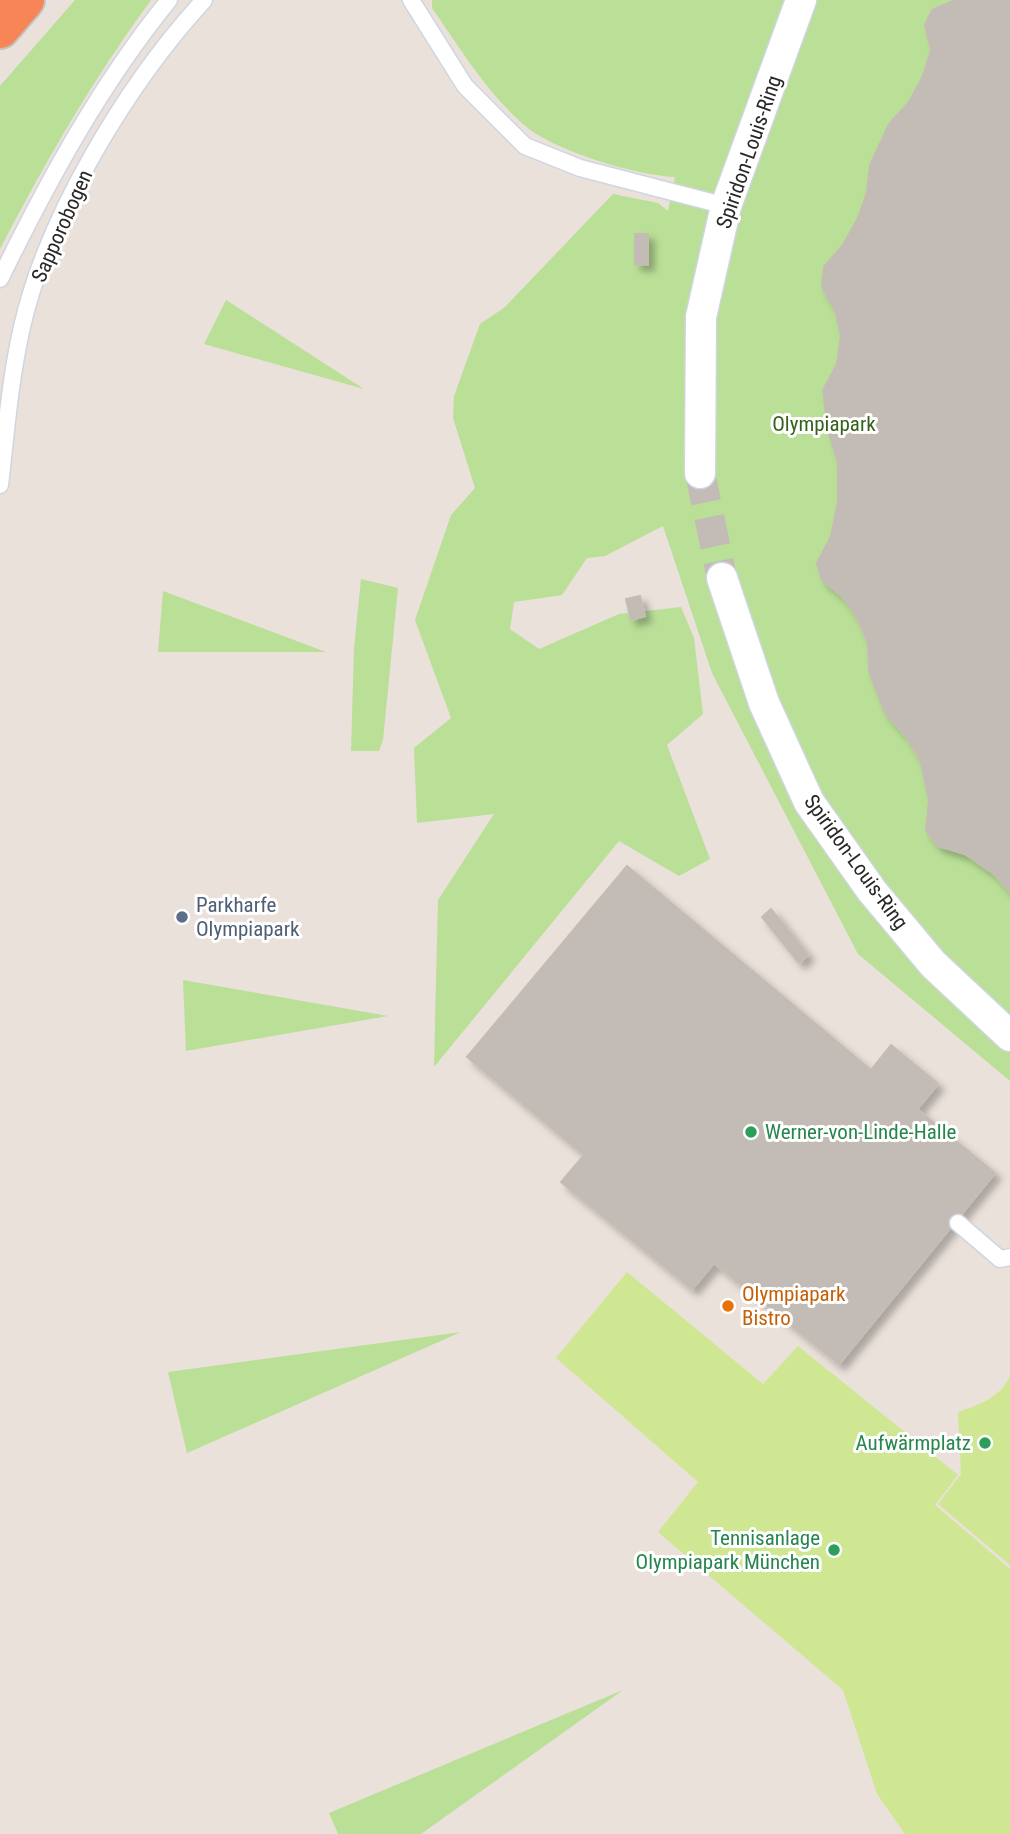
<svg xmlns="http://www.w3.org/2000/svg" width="1010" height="1834" font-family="'Roboto Condensed',sans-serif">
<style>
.green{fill:#badf97}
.pitch{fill:#cfe793}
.building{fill:#c2bbb6;stroke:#c5bcb4;stroke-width:2;filter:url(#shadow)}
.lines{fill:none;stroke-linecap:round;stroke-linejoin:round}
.street-tunnel{stroke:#c3bcb6;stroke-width:30;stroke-dasharray:30 15;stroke-linecap:butt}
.lane-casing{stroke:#cfd5e1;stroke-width:19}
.street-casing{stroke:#cfd5e1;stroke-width:33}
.highway-casing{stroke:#c3c3c3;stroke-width:42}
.lane{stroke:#fff;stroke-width:16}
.street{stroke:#fff;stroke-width:30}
.highway{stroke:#f88556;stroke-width:38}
.service-dot{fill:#5c6f8a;stroke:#fff;stroke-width:2.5}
.leisure-dot{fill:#2e9e5b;stroke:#fff;stroke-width:2.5}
.food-dot{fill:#e8710a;stroke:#fff;stroke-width:2.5}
.labels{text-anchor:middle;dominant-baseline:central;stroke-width:6;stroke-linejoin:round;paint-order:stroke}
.street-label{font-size:21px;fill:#282828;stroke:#fff}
.park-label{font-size:21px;fill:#34611b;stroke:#fff}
.service-label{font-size:21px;fill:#4e5e75;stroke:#fff;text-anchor:start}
.leisure-label{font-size:21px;fill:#27864d;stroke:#fff;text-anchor:end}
.food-label{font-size:21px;fill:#c56008;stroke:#fff;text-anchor:start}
</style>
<defs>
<filter id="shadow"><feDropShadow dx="6" dy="6" stdDeviation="3.5" flood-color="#0004"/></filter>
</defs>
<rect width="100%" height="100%" fill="#eae1da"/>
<g class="green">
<path d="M75,0H151C93,79 45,162 0,249V86Z"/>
<path d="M432,0H1010V1081L858,954L712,673L663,526L605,556L587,558L562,595L514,602L510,629L539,649L619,614L681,607L694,638L703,714L667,745L710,859L679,876L619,841L434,1067L438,900L494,814L417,823L414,748L451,718L415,620L451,515L475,488L453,418L454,396L480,324L505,307L613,194L658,203L668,211L675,177C635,175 562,153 529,129C491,99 459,47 432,8Z"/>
<path d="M226,300L364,389L204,344Z"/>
<path d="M361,579L398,588L383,740L379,751H351L354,648Z"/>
<path d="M163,591L326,652H158Z"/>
<path d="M183,980L388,1016L186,1051Z"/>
<path d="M461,1332L187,1453L168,1372Z"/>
<path d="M623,1690L421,1834H338L329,1813Z"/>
</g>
<g class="pitch">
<path d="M627,1272L763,1384L798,1346L958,1475L935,1505L1010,1569V1834H905L877,1794L843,1690L658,1532L698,1482L556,1358Z"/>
<path d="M1010,1376V1565L938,1504L961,1474L958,1412C979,1405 1001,1397 1010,1376Z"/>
</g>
<g class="building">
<path d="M955,0H1010V892L994,874L965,854L938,846L926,831L929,800L920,759L905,735L885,713L869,671L868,643L857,617L843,597L822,580L817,563L831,536L838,502V462L828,430L823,390L837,364L841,335L835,310L822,287L824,267L843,245L858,218L867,192L870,165L889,124L909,102L923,76L931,50L925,25L932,10Z"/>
<path d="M635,234H648V265L635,264Z"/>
<path d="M1010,318V366L991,363Z"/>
<path d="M991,363L1010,366V469L978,473Z"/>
<path d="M1010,469V591L991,600L978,473Z"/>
<path d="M1010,591V663L991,600Z"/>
<path d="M640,596L645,616L631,620L626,599Z"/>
<path d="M627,866L871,1070L891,1045L938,1084L917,1109L995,1173L839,1364L714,1263L692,1289L561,1182L584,1155L467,1057Z"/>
<path d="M771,909L808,955L799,963L762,917Z"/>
</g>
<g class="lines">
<path class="street-tunnel" d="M700,473L722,578"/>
<g class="lane-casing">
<g id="lane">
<path d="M411,0L465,86L525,146L580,168L726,206"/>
<path d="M0,279C48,181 100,85 169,0"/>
<path d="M0,485C6,433 10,379 22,327C47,216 128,83 204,0"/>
<path d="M958,1223L1000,1259L1010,1257"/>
</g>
</g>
<g class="street-casing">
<g id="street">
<path d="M700,473L701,317L726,206L801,0"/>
<path d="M722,578L764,703L809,802L872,891L933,964L1010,1036"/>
</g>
</g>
<g class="highway-casing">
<path id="highway" d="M0,29L25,0"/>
</g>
<use href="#lane" class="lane"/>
<use href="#street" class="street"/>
<use href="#highway" class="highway"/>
</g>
<circle class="service-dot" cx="182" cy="917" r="7"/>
<g class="leisure-dot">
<circle cx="751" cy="1132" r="7"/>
<circle cx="985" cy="1443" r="7"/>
<circle cx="834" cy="1550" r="7"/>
</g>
<circle class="food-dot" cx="728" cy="1306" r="7"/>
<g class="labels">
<g class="street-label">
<text transform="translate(749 152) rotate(-71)">Spiridon-Louis-Ring</text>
<text transform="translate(62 226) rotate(-66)">Sapporobogen</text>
<text transform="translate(856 862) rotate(54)">Spiridon-Louis-Ring</text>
</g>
<g class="park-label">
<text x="824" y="424">Olympiapark</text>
</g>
<g class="service-label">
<text x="196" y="905">Parkharfe<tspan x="196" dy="24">Olympiapark</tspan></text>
</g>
<g class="leisure-label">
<text x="765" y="1132" text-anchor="start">Werner-von-Linde-Halle</text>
<text x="971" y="1443">Aufwärmplatz</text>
<text x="820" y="1538">Tennisanlage<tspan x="820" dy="24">Olympiapark München</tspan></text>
</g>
<g class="food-label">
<text x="742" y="1294">Olympiapark<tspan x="742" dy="24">Bistro</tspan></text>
</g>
</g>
</svg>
